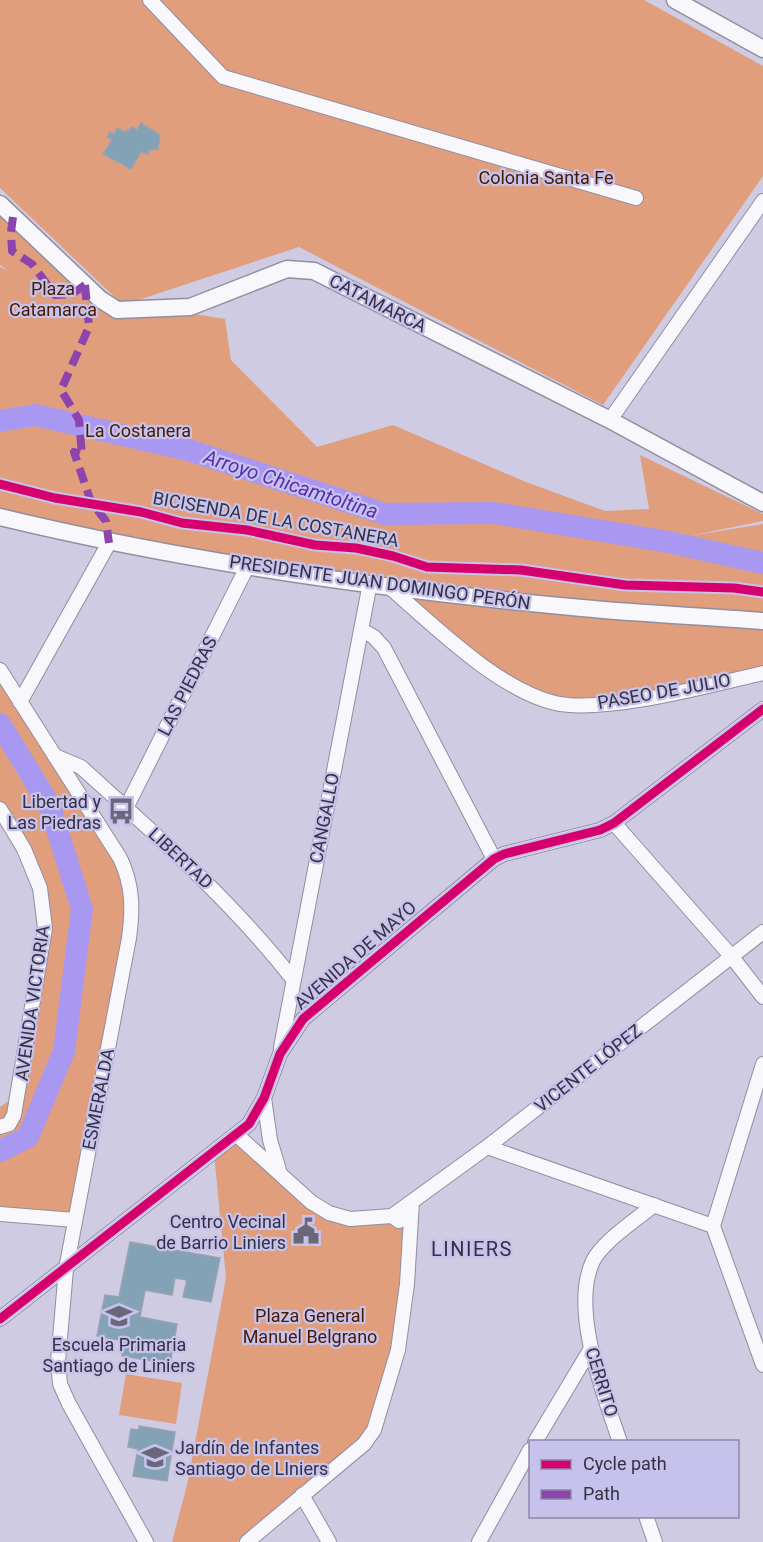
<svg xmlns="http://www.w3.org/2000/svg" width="763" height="1542" font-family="Roboto,sans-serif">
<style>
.green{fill:#e09e7d}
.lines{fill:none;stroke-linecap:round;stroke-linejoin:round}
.river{stroke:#a998f1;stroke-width:22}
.building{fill:#83a2b6;stroke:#9aa1b0;stroke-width:1.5}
.minor-casing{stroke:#918ea0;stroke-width:16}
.tertiary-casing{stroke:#918ea0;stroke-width:19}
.minor{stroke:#f8f7fb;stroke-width:14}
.tertiary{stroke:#f8f7fb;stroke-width:16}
.quiet{stroke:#8e44ad;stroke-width:8;stroke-dasharray:15 8;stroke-linecap:butt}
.cycleway-casing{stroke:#c7c2eb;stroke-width:13}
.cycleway{stroke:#d6006c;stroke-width:9}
.labels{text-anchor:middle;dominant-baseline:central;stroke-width:4.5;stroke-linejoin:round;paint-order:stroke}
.park-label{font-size:18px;fill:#471a00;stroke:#c7c2eb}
.street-label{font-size:18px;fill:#333141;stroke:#c7c2eb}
.poi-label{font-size:18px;fill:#333141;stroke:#c7c2eb;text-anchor:end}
.water-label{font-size:20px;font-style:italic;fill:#572cb4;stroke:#c7c2eb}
.neighbourhood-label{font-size:20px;letter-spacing:1.5px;fill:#333141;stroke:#c7c2eb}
</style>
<rect width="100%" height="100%" fill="#cecbe2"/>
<g class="green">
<path d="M0,0H644L763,66V176L603,405L299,247L123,305L0,188Z"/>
<path d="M0,204L100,299L225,319L231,360L317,447L393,425L526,482L605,511L649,509L640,455L763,514V521L689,536L763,524V673L693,688L556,703L493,672L387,585L0,517V267L8,270L0,265Z"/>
<path d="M0,668L120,858L133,914L75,1220L0,1214V1107L18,1094L44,907L0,808Z"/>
<path d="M237,1135L329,1213L392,1216L411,1229L398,1350L364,1444L237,1542H172L187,1485L226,1278L214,1153Z"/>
<path d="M126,1374L182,1383L176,1424L119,1415Z"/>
</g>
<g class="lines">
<g class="river">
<path d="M0,421L35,415L188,450L385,514L494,513L663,541L763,563"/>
<path d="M0,724L49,804L82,909L64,1051L28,1137L0,1151"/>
</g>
</g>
<g class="building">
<path d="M141,123L160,135L158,149L149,150L148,154L141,152L131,169L103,154L112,140L107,137L110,132L114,134L117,128L125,132L133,127L137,130Z"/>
<path d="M130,1242L220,1258L211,1302L183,1297L187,1280L175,1278L172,1295L145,1290L140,1317L177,1324L170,1364L122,1356L124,1341L97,1336L105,1295L119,1297Z"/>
<path d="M139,1426L175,1432L167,1481L133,1476L138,1449L128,1447L131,1429L139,1430Z"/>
</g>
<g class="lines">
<g class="minor-casing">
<g id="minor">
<path d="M150,0L223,77L636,198"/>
<path d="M610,420L763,201"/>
<path d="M387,585C431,623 498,690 555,703C605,714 711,685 763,673"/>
<path d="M362,630L374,637L384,648L494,859"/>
<path d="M0,670L120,858C133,885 133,909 129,938L66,1269L58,1361L60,1384L69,1404L146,1542"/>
<path d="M20,702L109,543"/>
<path d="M55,756L81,767C155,834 230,899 292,978"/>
<path d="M126,808L248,565"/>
<path d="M0,809L24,849L40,888L45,928L14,1115L9,1124L0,1127"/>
<path d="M614,823L732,957L763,997"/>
<path d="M281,1047L370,583"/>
<path d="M763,1064L713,1226L763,1365"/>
<path d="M264,1098L270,1140L279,1170"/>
<path d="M237,1135L311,1202L329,1213L350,1219L392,1216L399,1221"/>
<path d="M487,1147L713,1226"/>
<path d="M0,1214L75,1220"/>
<path d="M392,1216L487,1147L763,932"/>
<path d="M0,1319L249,1124L264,1098L280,1054L303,1019L494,859L504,854L600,830L614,823L763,709"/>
<path d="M535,1442L590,1350"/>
<path d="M620,1442C604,1395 570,1309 593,1261C602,1242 637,1219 654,1205"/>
<path d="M302,1495L329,1542"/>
<path d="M646,1516L655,1542"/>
<path d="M247,1542L364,1444L374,1430L398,1350L407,1284L412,1202"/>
<path d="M479,1542L530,1450"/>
</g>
</g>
<g class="tertiary-casing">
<g id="tertiary">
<path d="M675,0L763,49"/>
<path d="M0,204L100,299L117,310L190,307L287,269L314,271L610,420L763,503"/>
<path d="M0,517C190,563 387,590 582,608C642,614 703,616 763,621"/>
</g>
</g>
<use href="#minor" class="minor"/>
<use href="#tertiary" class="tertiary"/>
<g class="quiet">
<path d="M13,217L11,232L12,251L32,264L55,295L72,294L85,285"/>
<path d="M85,285L89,327L61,390L79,420L82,455L74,452L91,502L106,521L109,543"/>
</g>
<g class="cycleway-casing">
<g id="cycleway">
<path d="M0,484L55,498L141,512L182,523L247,530L315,545L356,548L393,556L427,567L521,570L625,585L734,588L763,592"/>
<path d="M0,1319L249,1124L264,1098L280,1054L303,1019L494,859L504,854L600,830L614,823L763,709"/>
</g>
</g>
<use href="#cycleway" class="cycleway"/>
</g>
<defs>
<g id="bus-bare" transform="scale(2.07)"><path d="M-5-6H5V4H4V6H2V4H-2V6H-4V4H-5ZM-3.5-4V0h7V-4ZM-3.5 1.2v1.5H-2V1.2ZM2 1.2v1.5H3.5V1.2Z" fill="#696779" stroke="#c7c2eb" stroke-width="2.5" paint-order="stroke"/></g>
<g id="civic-bare" transform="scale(2.07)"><path d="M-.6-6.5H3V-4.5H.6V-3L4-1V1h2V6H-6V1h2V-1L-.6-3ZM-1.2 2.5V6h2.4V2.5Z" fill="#696779" stroke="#c7c2eb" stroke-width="2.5" paint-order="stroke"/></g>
<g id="school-bare" transform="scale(2.07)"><path d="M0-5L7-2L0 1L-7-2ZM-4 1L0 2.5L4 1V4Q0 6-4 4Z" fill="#696779" stroke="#c7c2eb" stroke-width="2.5" paint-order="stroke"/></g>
</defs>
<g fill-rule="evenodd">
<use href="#bus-bare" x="121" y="811"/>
<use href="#civic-bare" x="306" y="1231"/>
<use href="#school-bare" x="119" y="1316"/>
<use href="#school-bare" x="155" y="1457"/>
</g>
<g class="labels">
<g class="park-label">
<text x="546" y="177">Colonia Santa Fe</text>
<text x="53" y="288">Plaza<tspan x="53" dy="21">Catamarca</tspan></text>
<text x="138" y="430">La Costanera</text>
<text x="310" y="1315">Plaza General<tspan x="310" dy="21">Manuel Belgrano</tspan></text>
</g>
<g class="street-label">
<text transform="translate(378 303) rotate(27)">CATAMARCA</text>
<text transform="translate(276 519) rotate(10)">BICISENDA DE LA COSTANERA</text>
<text transform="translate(380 582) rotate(8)">PRESIDENTE JUAN DOMINGO PERÓN</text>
<text transform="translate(187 686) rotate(-63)">LAS PIEDRAS</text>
<text transform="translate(664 691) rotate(-10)">PASEO DE JULIO</text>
<text transform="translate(324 818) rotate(-79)">CANGALLO</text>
<text transform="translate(181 858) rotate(43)">LIBERTAD</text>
<text transform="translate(355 955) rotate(-41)">AVENIDA DE MAYO</text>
<text transform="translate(32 1003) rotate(-82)">AVENIDA VICTORIA</text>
<text transform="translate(588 1068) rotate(-38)">VICENTE LÓPEZ</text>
<text transform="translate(98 1099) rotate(-79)">ESMERALDA</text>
<text transform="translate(602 1382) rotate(73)">CERRITO</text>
</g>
<g class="poi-label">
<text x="101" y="801">Libertad y<tspan x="101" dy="21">Las Piedras</tspan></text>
<text x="286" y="1221">Centro Vecinal<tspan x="286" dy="21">de Barrio Liniers</tspan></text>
<text x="119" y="1344" text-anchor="middle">Escuela Primaria<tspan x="119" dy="21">Santiago de Liniers</tspan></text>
<text x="175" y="1447" text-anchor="start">Jardín de Infantes<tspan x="175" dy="21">Santiago de LIniers</tspan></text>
</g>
<g class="water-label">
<text transform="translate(291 484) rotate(18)">Arroyo Chicamtoltina</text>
</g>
<g class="neighbourhood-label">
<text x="472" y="1249">LINIERS</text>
</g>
</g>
<rect x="529" y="1440" width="210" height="78" fill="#c7c2eb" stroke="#8c88a7" stroke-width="1.5"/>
<rect x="541" y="1460" width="30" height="9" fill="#d6006c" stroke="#8c88a7" stroke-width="1.5"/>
<text x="583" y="1470" font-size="18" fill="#333141">Cycle path</text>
<rect x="541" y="1490" width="30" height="9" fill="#8e44ad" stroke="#8c88a7" stroke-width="1.5"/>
<text x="583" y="1500" font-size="18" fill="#333141">Path</text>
</svg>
